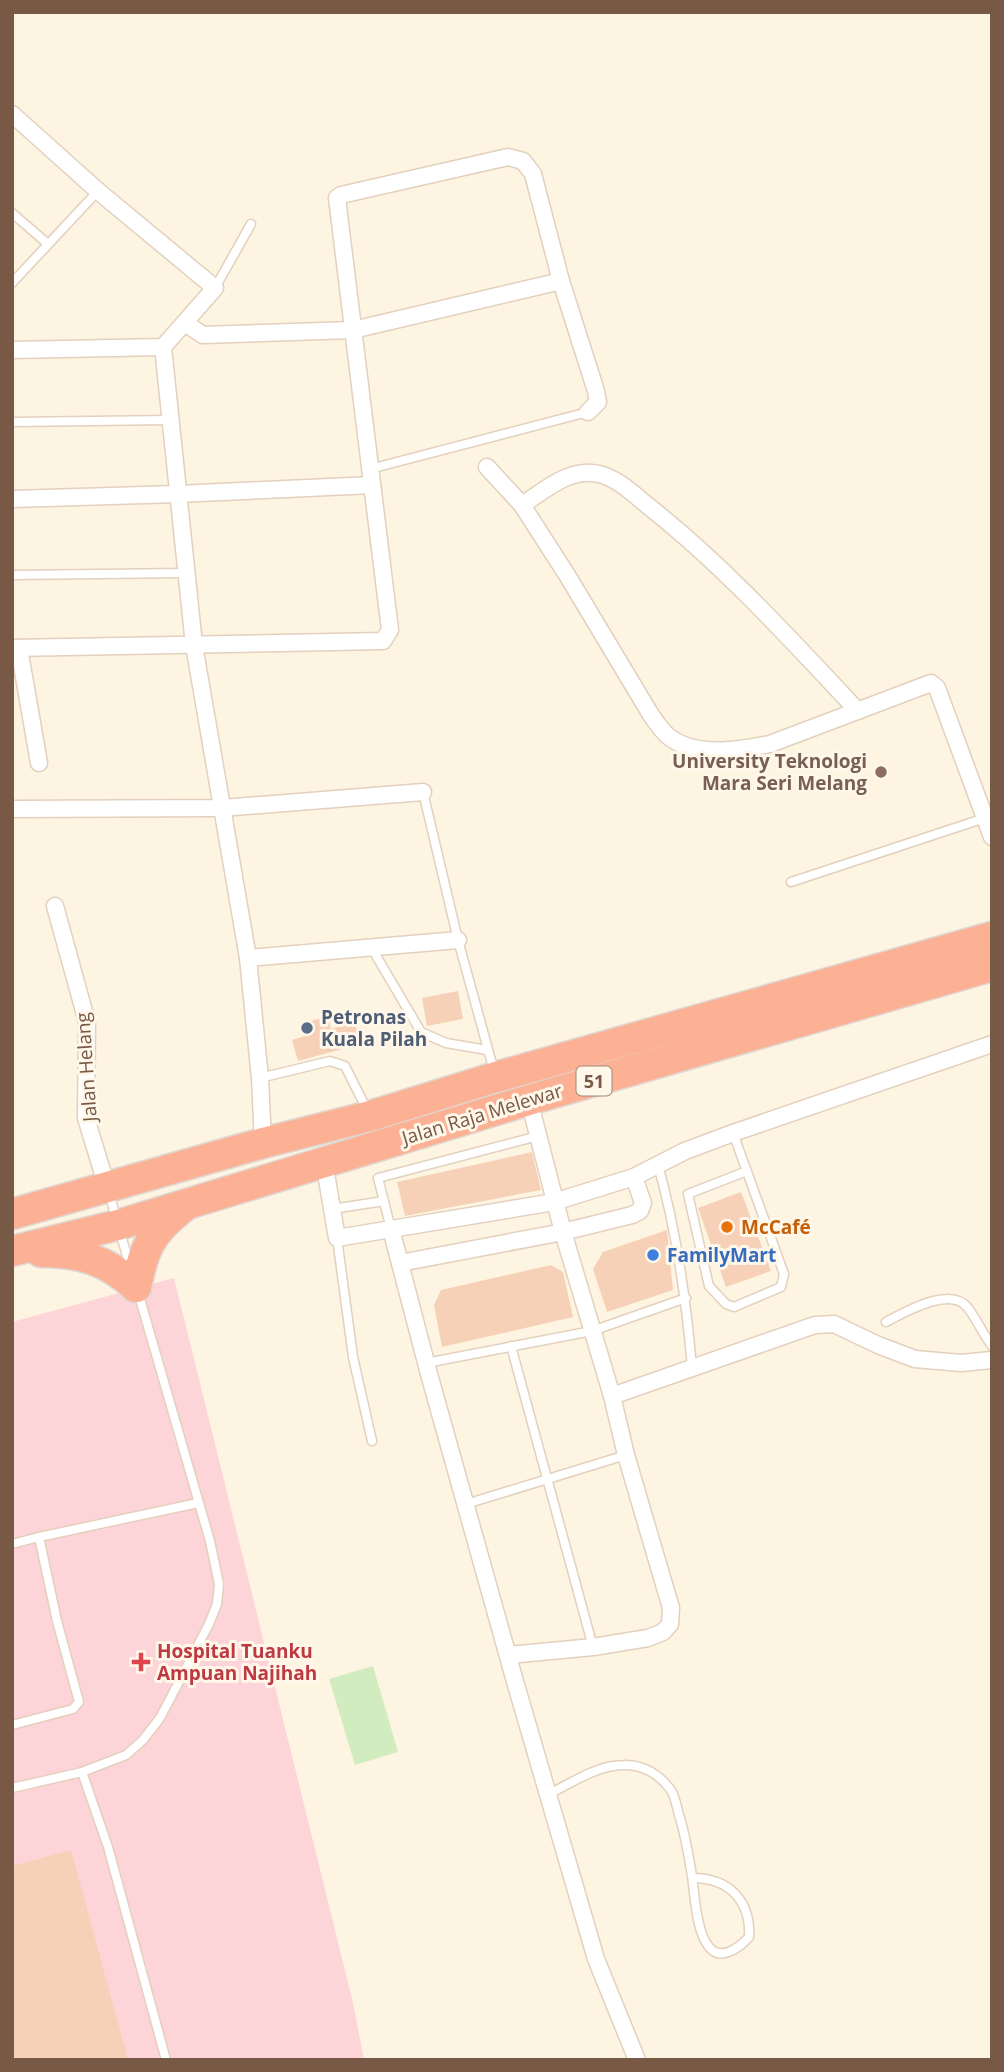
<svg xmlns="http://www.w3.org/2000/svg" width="1004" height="2072" font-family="'Open Sans',sans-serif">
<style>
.medical{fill:#fdd4d8}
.green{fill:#d1edbf}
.building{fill:#f6d1b7}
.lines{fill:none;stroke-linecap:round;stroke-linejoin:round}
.lane-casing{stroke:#e3d0bd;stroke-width:11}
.street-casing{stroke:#e3d0bd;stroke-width:19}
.highway-casing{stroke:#dfd7d3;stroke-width:33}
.lane{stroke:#fff;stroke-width:8}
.street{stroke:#fff;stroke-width:16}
.highway{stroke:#fdb194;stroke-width:30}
.education-dot{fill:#8d6e63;stroke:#fff7ea;stroke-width:2.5}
.service-dot{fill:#5c6f8a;stroke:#fff7ea;stroke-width:2.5}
.food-dot{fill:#e8710a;stroke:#fff7ea;stroke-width:2.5}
.shop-dot{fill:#3f7fe0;stroke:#fff7ea;stroke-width:2.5}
.health-dot{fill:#e0444e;stroke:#fff7ea;stroke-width:2.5}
.labels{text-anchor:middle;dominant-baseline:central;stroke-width:6;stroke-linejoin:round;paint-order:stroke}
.shield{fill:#fff7ea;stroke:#a08877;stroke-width:2}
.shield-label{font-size:18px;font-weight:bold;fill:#785946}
.education-label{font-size:19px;font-weight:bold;fill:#785e54;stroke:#fff7ea;text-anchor:end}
.service-label{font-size:19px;font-weight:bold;fill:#4e5e75;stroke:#fff7ea;text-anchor:start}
.street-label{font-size:19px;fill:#785946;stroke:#fff7ea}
.food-label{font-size:19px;font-weight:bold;fill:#c56008;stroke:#fff7ea;text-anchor:start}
.shop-label{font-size:19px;font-weight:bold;fill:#366cbe;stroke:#fff7ea;text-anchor:start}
.health-label{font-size:19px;font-weight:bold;fill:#be3a42;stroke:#fff7ea;text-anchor:start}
</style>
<rect width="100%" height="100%" fill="#fef4e2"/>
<path class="medical" d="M174,1278L353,2003L364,2060H12V1322Z"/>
<path class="green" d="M373,1666L398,1752L355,1765L329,1679Z"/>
<g class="building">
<path d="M458,991L463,1019L427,1026L422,998Z"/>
<path d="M328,1016L331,1029L355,1022L361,1044L298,1061L292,1040L308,1035L304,1023Z"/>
<path d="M532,1152L541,1190L405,1216L397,1182Z"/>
<path d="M741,1192L771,1271L726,1287L698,1208Z"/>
<path d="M667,1230L673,1290L607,1312L593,1269L603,1252Z"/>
<path d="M551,1265L563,1272L573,1317L442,1347L434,1305L441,1290Z"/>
<path d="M71,1850L128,2060H12V1866Z"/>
</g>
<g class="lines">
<g class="lane-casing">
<g id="lane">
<path d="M12,213L48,244"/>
<path d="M12,283L98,191"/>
<path d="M215,288L251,224"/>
<path d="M12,422L170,420"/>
<path d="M370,469L588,412"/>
<path d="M12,575L186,573"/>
<path d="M423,792L458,940L494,1071"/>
<path d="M791,882L985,818"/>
<path d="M371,947L421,1032L446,1043L487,1050"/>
<path d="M260,1078L330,1061L345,1066L367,1110"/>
<path d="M733,1133L784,1274L781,1287L734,1307L726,1304L709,1286L688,1194L747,1171"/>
<path d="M658,1165C677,1232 686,1298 692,1367"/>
<path d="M109,1191L116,1219"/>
<path d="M332,1209L384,1201"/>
<path d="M391,1229L378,1178L538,1136"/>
<path d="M120,1232L130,1266"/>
<path d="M337,1238L353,1357L372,1441"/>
<path d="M886,1322C905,1312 951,1285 968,1308C977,1320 983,1334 992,1346"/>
<path d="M511,1346L593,1647"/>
<path d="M426,1363L592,1331L686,1298"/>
<path d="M466,1504L626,1455"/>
<path d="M12,1544L39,1537L198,1503"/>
<path d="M12,1725L73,1709L79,1702L57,1621L39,1537"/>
<path d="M82,1772L108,1847L166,2060"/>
<path d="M12,1788L82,1772L126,1755L143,1740L160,1718L209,1624L217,1604L219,1584L210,1541L138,1292"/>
<path d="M549,1794C571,1783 598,1765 623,1765C643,1764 661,1775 672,1792C676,1799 677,1810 680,1818C685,1835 688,1852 691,1870C695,1891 695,1930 709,1947C721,1962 740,1947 749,1937C751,1901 729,1878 693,1878"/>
</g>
</g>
<g class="street-casing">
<g id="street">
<path d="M12,114L98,191L215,288L163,347L12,350"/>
<path d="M185,323L203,335L353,330L561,281"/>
<path d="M163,347L194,645L248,958L260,1078L263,1143"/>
<path d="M487,467L522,505L567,575L651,715C656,722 662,731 668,736C695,758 738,750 770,744L931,683L937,688L992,837"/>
<path d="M12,499L178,494L372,485"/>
<path d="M522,505C545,490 570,467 599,474C620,479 636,497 652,509C727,569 792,641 858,711"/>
<path d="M12,648L383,641L390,630L337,198L341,195L508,157L523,161L533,174L561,281L596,391L598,402L588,412"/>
<path d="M19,648L39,763"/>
<path d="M12,809L222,808L423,792"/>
<path d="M55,906L87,1022L86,1118L107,1187"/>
<path d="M248,958L458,940"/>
<path d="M324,1162L337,1238L554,1202L634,1177L685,1151L733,1133L992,1044"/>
<path d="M391,1229L429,1374L516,1685L596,1959L637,2060"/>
<path d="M400,1263L563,1232L632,1215L640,1211L643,1203L634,1177"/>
<path d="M612,1396L815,1325L834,1324L878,1345L915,1359L961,1363L992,1360"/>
<path d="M509,1655L593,1647L648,1638L663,1632L670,1624L671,1608L626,1455L612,1396L563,1232L529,1100"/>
</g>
</g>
<g class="highway-casing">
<g id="highway">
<path d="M12,1214L263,1143L370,1116L496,1077L992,937"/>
<path d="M12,1251L118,1225L529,1100L992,966"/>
<path d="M41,1252C80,1252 107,1260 136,1287"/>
<path d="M136,1287C143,1250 151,1232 181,1209"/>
</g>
</g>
<use href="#lane" class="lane"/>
<use href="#street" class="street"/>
<use href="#highway" class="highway"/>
</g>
<circle class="education-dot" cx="881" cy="772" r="7"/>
<circle class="service-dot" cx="307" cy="1028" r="7"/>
<circle class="food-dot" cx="727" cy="1227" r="7"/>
<circle class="shop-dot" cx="653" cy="1255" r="7"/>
<path class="health-dot" d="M137.5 1651.5h7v7h7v7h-7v7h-7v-7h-7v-7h7z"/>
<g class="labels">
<rect class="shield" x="576.5" y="1066.5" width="35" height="29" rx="5"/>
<g class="shield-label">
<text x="594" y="1081">51</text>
</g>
<g class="education-label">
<text x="867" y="761">University Teknologi<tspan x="867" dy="22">Mara Seri Melang</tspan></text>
</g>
<g class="service-label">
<text x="321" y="1017">Petronas<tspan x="321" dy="22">Kuala Pilah</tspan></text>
</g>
<g class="street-label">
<text transform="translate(86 1067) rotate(-94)">Jalan Helang</text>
<text transform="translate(482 1114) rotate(-17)">Jalan Raja Melewar</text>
</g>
<g class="food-label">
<text x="741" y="1227">McCafé</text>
</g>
<g class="shop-label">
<text x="667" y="1255">FamilyMart</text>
</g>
<g class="health-label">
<text x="157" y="1651">Hospital Tuanku<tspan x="157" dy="22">Ampuan Najihah</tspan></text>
</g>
</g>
<rect width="1004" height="2072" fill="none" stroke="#785946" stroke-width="28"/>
</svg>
